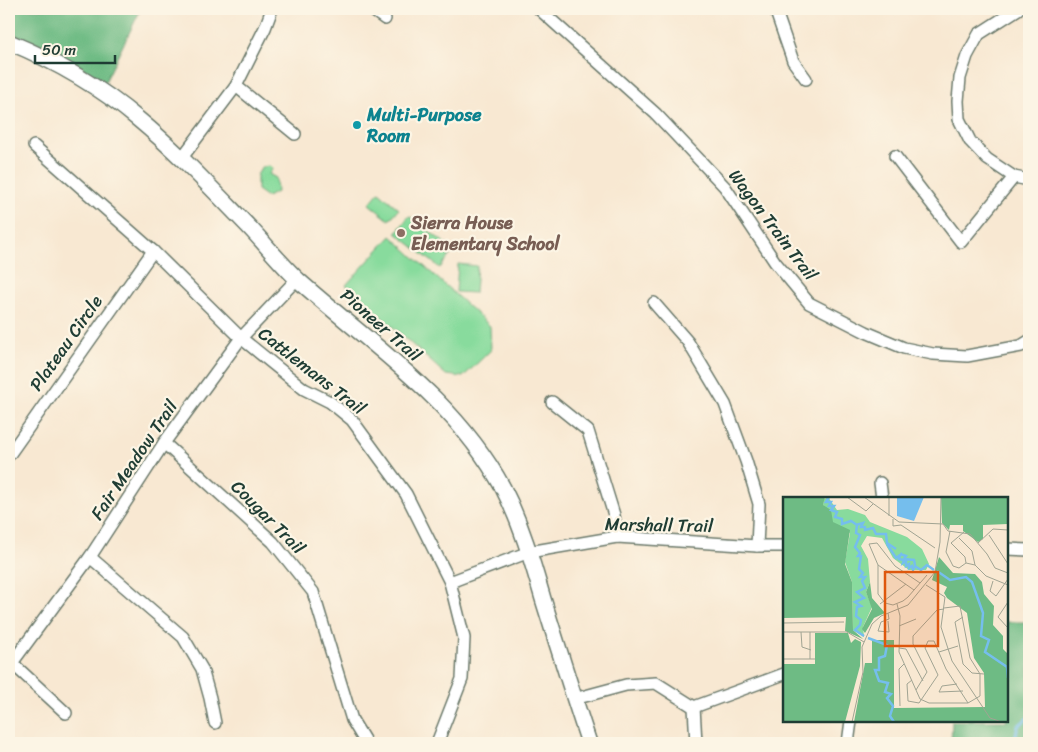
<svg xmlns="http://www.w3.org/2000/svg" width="1038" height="752" font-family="Sriracha,sans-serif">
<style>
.green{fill:#88db9d;stroke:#548c68}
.forest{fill:#6ebb84;stroke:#467c5c}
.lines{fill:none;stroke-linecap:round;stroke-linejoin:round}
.stream{stroke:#75beed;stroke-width:3}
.minor-casing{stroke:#6b796b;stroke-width:14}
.secondary-casing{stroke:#6b796b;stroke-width:18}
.minor{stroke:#fff;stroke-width:11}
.secondary{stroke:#fff;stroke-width:15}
.culture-dot{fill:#0f9aa8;stroke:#fcf5e5;stroke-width:2}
.education-dot{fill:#8d6e63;stroke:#fcf5e5;stroke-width:2}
.labels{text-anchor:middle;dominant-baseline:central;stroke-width:4.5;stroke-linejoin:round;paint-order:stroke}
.culture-label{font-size:18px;font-weight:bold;fill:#0d838f;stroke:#fcf5e5;text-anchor:start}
.education-label{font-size:18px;font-weight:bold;fill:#785e54;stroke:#fcf5e5;text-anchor:start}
.street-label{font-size:18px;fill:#1f3d34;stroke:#fcf5e5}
.inset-river{fill:none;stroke:#75beed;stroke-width:2.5}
.inset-road{fill:none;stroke:#a1a493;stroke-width:1}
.view{fill:#de580e;fill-opacity:0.15;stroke:#de580e;stroke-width:2.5}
.inset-edge{fill:none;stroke:#1f3d34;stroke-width:2.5}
</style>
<rect width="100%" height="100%" fill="#fcf5e5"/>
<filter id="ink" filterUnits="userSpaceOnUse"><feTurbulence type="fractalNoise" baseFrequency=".02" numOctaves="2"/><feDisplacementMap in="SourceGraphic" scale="10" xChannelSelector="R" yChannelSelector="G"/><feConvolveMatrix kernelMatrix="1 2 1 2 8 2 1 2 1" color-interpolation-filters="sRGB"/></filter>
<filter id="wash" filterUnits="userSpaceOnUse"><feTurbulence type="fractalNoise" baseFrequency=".0096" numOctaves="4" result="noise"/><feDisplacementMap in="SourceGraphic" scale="20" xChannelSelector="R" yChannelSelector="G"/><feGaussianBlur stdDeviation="1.12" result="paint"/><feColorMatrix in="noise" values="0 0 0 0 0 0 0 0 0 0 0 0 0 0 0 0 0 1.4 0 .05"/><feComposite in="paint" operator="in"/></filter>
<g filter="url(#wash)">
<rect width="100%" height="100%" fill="#f8e8d2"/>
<g class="green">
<path d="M269,166L273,168L269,174L276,178L277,192L267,197L257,190V175L262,167Z"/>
<path d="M379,192L399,209L389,220L369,204Z"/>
<path d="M409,216L454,250L440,268L396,233Z"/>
<path d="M391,236L490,326L491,350L463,377L446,375L346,285Z"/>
<path d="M458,264L477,266L475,293L456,292Z"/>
</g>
<g class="forest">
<path d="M9,9H141L105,82L63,56L9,32Z"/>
<path d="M1007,622H1029V743H951L952,721H1007Z"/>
</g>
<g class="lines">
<path class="stream" d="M1014,743L1018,726L1029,717"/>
</g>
</g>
<g filter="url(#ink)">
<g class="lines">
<g class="minor-casing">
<g id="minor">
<path d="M371,9L385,19"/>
<path d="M539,9L656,114L725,187L775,262L809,303L866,332L904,348L933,354L967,356L1021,346L1029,341"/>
<path d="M775,9L793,61L806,79"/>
<path d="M1018,9L979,34L967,56L960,78L958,101L959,119L970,141L987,159L1014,177L1029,180"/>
<path d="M236,86L295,134"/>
<path d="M34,146L153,251L241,338L304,389L330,402L352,420L406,494L450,582L464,638L462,679L437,743"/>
<path d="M895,156L961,242L1014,177"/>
<path d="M181,159L236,86L265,28L272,9"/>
<path d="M654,303L688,342L725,404L746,461L759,504L757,546"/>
<path d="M552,402L588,431L614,515L617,537"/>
<path d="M164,443L273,542L313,592L352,720L366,743"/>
<path d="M9,455L153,251"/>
<path d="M880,483L882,498"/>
<path d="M1007,549L1029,550"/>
<path d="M90,557L183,637L202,669L210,698L215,723"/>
<path d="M450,582L529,552L617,537L757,546H784"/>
<path d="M12,663L66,713"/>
<path d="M9,667L90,557L164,443L241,338L297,279"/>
<path d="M574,699L626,685L656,683L694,707"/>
<path d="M694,707L784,674"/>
<path d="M694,707L696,743"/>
<path d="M848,743L851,721"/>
</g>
</g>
<g class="secondary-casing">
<path id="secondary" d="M9,42C55,61 100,87 138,119C178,152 214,191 250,228C266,245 281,264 298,280C371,345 455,399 503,488C521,523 532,561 543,599C558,647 573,695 589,743"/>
</g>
<use href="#minor" class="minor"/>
<use href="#secondary" class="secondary"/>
</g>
</g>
<circle class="culture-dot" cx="357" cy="125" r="5"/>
<circle class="education-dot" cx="401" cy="233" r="5"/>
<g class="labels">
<g class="culture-label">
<text x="367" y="115">Multi-Purpose<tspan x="367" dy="21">Room</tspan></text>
</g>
<g class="education-label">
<text x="411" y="223">Sierra House<tspan x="411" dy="21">Elementary School</tspan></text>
</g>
<g class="street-label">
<text transform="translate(773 225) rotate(53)">Wagon Train Trail</text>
<text transform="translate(381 325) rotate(41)">Pioneer Trail</text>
<text transform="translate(66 343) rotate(-55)">Plateau Circle</text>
<text transform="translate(312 371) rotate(38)">Cattlemans Trail</text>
<text transform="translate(134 460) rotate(-56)">Fair Meadow Trail</text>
<text transform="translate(268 517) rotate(45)">Cougar Trail</text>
<text transform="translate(659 525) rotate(1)">Marshall Trail</text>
</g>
</g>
<g transform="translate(783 497)">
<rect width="225" height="225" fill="#f8e8d2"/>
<path d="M45,0L54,13L65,12L82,18L87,25L124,40L139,52L146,67L143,73H126L110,61L99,41L84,39L78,49L85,62L87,85L83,95L89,110L80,130L81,140L70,133L69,85L62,65L67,36L49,25L40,8L41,2Z" fill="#88db9d"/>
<path d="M0,0H42L40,8L48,13L50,25L67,33L62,67L69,85L70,133L80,142L62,134L63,120L0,121ZM158,0H225V27L200,28V42L195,45L180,34V28H167L166,33L159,26ZM156,60L170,76L192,77L199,85L201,97L211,109L210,128L220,139V152L225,157V225H71L82,166H89V143H111V211L202,210L201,176L191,161L184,116L164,101L161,96L164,90L149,83ZM87,85L89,101L102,116L91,121L82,136L79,132L89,112L83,95ZM32,136H65L68,146L72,142L78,145L77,169L62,225H0V167H32Z" fill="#6ebb84"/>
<path d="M114,0H141L131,24L114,19Z" fill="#75beed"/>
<path class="inset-river" d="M46,0L43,5H48L46,9H51L48,13L54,15L52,20L59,22V27L68,24L74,28L73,36L77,38L72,50L77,56L75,59H78L76,72L80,76L77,80H82L79,84L82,91L74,95L81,101L72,105L78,109L74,110L73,119L78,123L77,128L72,133L81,139M73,28L80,26L78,30H82V33L90,31L93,37H103L104,46L113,52M104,47L113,61L117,58L116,62L121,63L120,66L123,64V69L126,67V71L129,69L130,73L132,69L138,73L144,68L151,73M117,57L123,59L121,62L131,63L132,68M154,74L167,83L183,80L189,85L200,116L198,139L206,143L202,155L224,170L225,181M85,141L104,148L102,159L96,161V173H92L96,184L105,186L102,195L108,197L104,201L110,209L107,219L111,225"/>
<path class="inset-road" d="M64,0L83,14L90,7M81,0L116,25L160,27L165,34L187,37L204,57L212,71L225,76M106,0V19M110,22V29L118,28M118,28L152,51M167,34L163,55L170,69L176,71L183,66L192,68M206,38L225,67M176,41L189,54L192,68L203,79L225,88M168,46L182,60L183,66M168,46L181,35M195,46L210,32L225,33M95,68L131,93M210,84L207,94L213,99L225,82M137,86L112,69L94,46L86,47L95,68V97L102,106L110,108L120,104L125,100L144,78M143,88L162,100L158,130L169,164L207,221L219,225M225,105L215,120L225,131M97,107L123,87M114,107L117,119L116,155L137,202L146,206H185L197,199V177L187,161L177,109L161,111M180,120L172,125L180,167L189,176L201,177M105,124L106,135L95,134L98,125L106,122L105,116M0,126L61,125M116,129L133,122M0,135H64L81,145M18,135L19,150L28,153M27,135V162M116,151L123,152L140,184M156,155L175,149M0,162H32M129,183L124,187L125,204L136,206L155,178L142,151L145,144H151L163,172L185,206M174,187L159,189L156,195L180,194M133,193L144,175L130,147V139L154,113L161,112M117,209L116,172L121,167M69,225L80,175L79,150L89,127L98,119L125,108L152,75L157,45L158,0"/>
<path class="view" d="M102,75H155V149H102Z"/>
<rect width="225" height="225" class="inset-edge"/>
</g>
<rect width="1038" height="752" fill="none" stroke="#fcf5e5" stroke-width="30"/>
<path d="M35 55v8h80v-8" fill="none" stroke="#1f3d34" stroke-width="2.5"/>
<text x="42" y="55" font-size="15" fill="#1f3d34" stroke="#fcf5e5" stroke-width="4" paint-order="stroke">50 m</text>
</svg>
